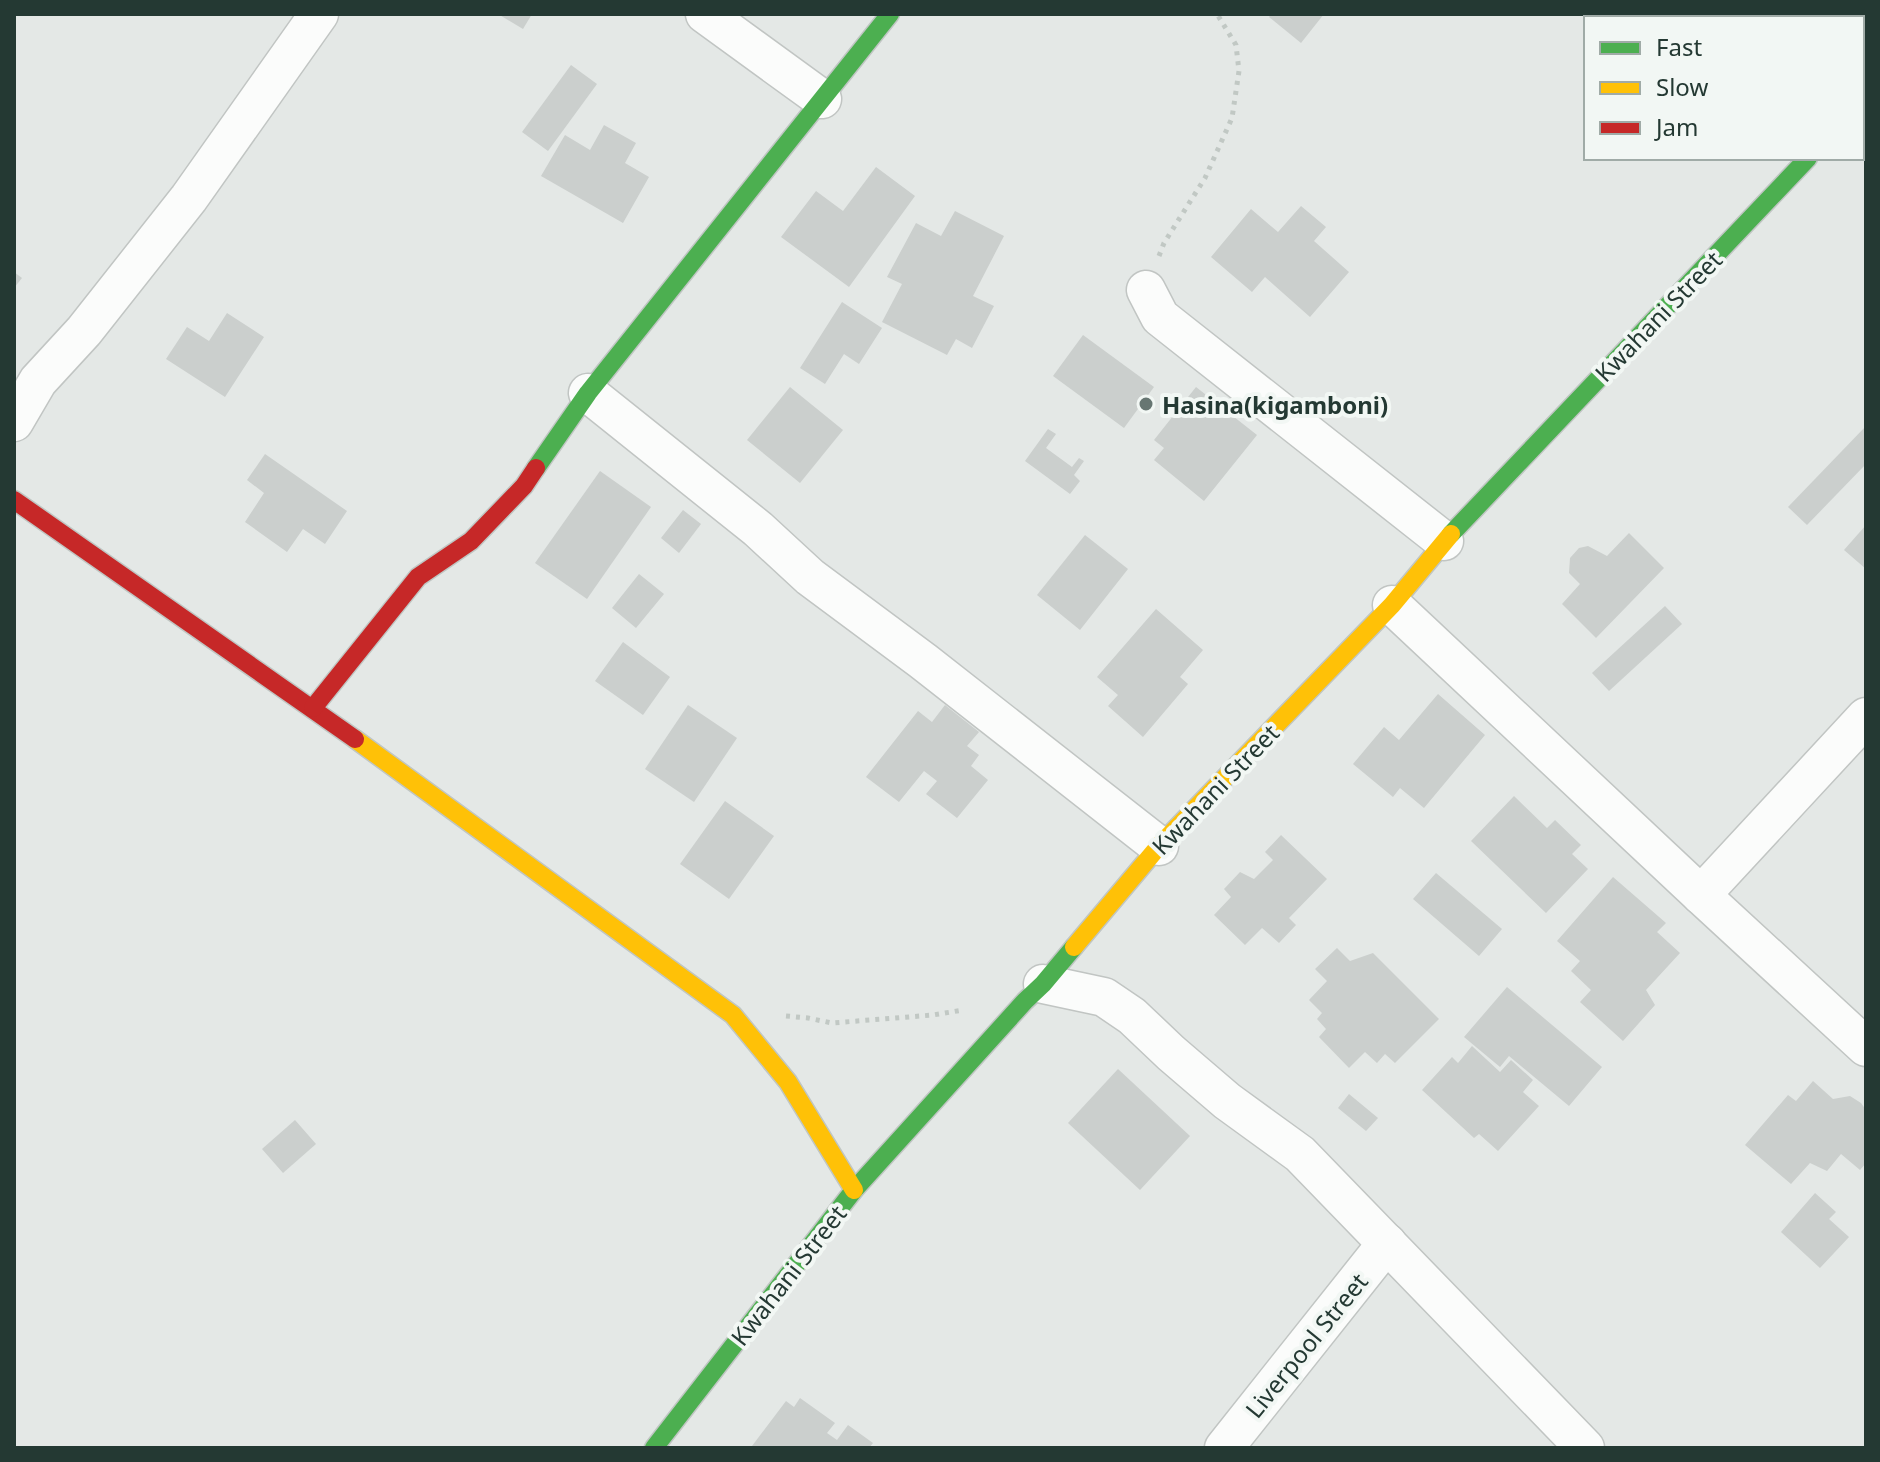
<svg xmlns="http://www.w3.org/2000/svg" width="1880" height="1462" font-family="'Noto Sans',sans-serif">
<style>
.building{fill:#cbcfcd}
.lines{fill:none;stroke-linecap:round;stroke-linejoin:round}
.street-casing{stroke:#c1c5c3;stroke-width:41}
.fast-casing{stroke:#c0c6c3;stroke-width:21}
.slow-casing{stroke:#c0c6c3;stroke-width:21}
.jam-casing{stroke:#c0c6c3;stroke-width:21}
.path{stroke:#c1c8c4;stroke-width:5;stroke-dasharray:4 6;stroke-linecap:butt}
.street{stroke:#fbfcfb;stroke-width:38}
.fast{stroke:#4caf50;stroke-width:18}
.slow{stroke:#ffc107;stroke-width:18}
.jam{stroke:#c62828;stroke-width:18}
.poi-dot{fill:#677672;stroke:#f2f7f4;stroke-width:3}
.labels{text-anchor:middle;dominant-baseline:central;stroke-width:8;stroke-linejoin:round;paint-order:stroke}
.street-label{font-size:24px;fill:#243933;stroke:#f2f7f4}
.poi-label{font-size:24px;font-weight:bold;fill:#243933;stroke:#f2f7f4;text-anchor:start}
</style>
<rect width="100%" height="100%" fill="#e4e8e6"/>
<g class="building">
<path d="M498,14H532L523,29Z"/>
<path d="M1271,14H1324L1301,43L1269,17Z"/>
<path d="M571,65L597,84L548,151L522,132Z"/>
<path d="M604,125L636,143L625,163L649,177L623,223L541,176L565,135L590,150Z"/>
<path d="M876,167L915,196L849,287L781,237L816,191L843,211Z"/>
<path d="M1301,206L1326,227L1314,241L1349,272L1310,317L1265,277L1252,292L1211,257L1251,209L1278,232Z"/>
<path d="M955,211L1004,236L973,296L994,306L972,348L956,339L947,355L882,322L902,284L887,277L916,223L941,236Z"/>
<path d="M14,272L22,278L14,288Z"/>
<path d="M842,302L882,328L859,364L844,354L825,384L800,368Z"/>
<path d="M227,313L264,337L225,397L166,359L187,327L209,341Z"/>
<path d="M1083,335L1154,387L1124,428L1053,376Z"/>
<path d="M790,387L843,430L800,483L747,440Z"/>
<path d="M1196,387L1257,435L1204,501L1154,460L1164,448L1154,440Z"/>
<path d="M1866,426V464L1807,525L1788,507Z"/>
<path d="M1048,429L1056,434L1046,448L1072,467L1079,458L1084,461L1074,475L1080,481L1070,494L1025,461Z"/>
<path d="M265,454L347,511L325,544L303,529L287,552L245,522L264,493L247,480Z"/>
<path d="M600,471L651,507L587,599L535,563Z"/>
<path d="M683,510L701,524L679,553L661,538Z"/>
<path d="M1866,525V569L1844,550Z"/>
<path d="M1629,533L1664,568L1596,638L1562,604L1580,584L1569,573L1570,558L1579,548L1588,546L1607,556Z"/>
<path d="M1085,535L1128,569L1080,630L1037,595Z"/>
<path d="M639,574L664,594L636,628L612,608Z"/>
<path d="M1665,606L1682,624L1609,691L1592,673Z"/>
<path d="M1156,609L1203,650L1180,677L1188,684L1143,737L1108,706L1118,695L1097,677Z"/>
<path d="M623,642L670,677L643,715L595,681Z"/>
<path d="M1438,694L1485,735L1424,808L1400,788L1393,797L1353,764L1384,727L1399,740Z"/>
<path d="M688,705L737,738L694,802L645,769Z"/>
<path d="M945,705L979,732L967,746L979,755L971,766L988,780L957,818L926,794L937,781L924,771L899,802L866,777L918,711L932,722Z"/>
<path d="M1514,796L1547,828L1555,820L1581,845L1572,854L1588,869L1546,913L1471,841Z"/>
<path d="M725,801L774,836L729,899L680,864Z"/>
<path d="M1281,835L1327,879L1289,918L1296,925L1279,943L1262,928L1245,945L1214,915L1231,897L1224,889L1240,872L1254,879L1273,860L1265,852Z"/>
<path d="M1436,873L1502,929L1479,956L1413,899Z"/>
<path d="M1613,877L1666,923L1657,932L1680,953L1646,990L1655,1005L1623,1041L1580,1002L1591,990L1571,971L1580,961L1557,941Z"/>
<path d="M1337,948L1350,961L1373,953L1439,1019L1395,1063L1385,1054L1377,1063L1365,1052L1349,1068L1319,1037L1326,1029L1317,1019L1322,1013L1309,1000L1327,981L1315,969Z"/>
<path d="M1507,987L1602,1067L1569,1106L1509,1056L1500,1067L1464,1037Z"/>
<path d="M1472,1046L1500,1072L1511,1060L1533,1080L1523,1092L1539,1106L1498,1151L1479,1134L1474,1138L1422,1090L1452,1057L1458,1063Z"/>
<path d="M1118,1069L1190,1136L1140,1190L1068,1123Z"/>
<path d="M1813,1081L1833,1099L1850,1096L1861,1103L1866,1110L1864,1121L1866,1124V1163L1860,1170L1841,1154L1827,1171L1810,1163L1791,1184L1745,1145L1788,1095L1796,1101Z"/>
<path d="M1349,1094L1378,1118L1366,1131L1338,1108Z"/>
<path d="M295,1120L316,1144L283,1173L262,1149Z"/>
<path d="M1815,1193L1836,1212L1829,1219L1849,1237L1820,1268L1781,1232Z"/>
<path d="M800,1398L835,1423L827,1433L837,1440L848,1425L873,1443L869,1448H754L752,1446L786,1401L794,1407Z"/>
</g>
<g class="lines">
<g class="street-casing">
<g id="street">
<path d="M705,14L822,99"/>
<path d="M1862,101L1866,97"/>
<path d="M1146,290L1160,317L1444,541"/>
<path d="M588,393L758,529L810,577L923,661L1159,846"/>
<path d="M14,422L38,381L84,331L189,198L319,14"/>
<path d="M1392,605L1701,895L1866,1047"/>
<path d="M1701,895L1866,717"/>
<path d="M1043,984L1104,997L1132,1016L1171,1053L1227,1101L1300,1154L1585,1448"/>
<path d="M1224,1448L1387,1243"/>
</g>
</g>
<g class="fast-casing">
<g id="fast">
<path d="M536,468L588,393L890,14"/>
<path d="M1451,534L1808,158"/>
<path d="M654,1448L854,1190L1025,1001L1043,984L1074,947"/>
</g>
</g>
<g class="slow-casing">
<g id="slow">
<path d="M355,739L733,1015L788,1082L854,1190"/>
<path d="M1074,947L1159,846L1392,605L1451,534"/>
</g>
</g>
<g class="jam-casing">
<g id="jam">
<path d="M14,500L355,739"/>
<path d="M313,708L418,577L471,541L524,486L536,468"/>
</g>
</g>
<g class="path">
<path d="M1159,256L1164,243L1205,178L1232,118L1239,71L1236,45L1217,14"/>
<path d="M786,1016L808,1018L832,1023L933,1015L963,1010"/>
</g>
<use href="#street" class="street"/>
<use href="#fast" class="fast"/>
<use href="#slow" class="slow"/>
<use href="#jam" class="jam"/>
</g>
<circle class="poi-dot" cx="1146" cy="404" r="8"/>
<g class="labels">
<g class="street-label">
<text transform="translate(1658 316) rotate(-46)">Kwahani Street</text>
<text transform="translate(1215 789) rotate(-46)">Kwahani Street</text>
<text transform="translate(788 1275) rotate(-52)">Kwahani Street</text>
<text transform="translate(1306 1345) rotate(-51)">Liverpool Street</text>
</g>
<g class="poi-label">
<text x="1162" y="404">Hasina(kigamboni)</text>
</g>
</g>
<rect width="1880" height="1462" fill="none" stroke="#243933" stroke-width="32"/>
<rect x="1584" y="16" width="280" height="144" fill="#f2f7f4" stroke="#a0aba7" stroke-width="2"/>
<rect x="1600" y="42" width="40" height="12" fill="#4caf50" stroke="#a0aba7" stroke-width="2"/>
<text x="1656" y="56" font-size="24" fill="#243933">Fast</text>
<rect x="1600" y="82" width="40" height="12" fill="#ffc107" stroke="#a0aba7" stroke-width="2"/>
<text x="1656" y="96" font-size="24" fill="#243933">Slow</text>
<rect x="1600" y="122" width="40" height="12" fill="#c62828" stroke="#a0aba7" stroke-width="2"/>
<text x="1656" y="136" font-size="24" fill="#243933">Jam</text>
</svg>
